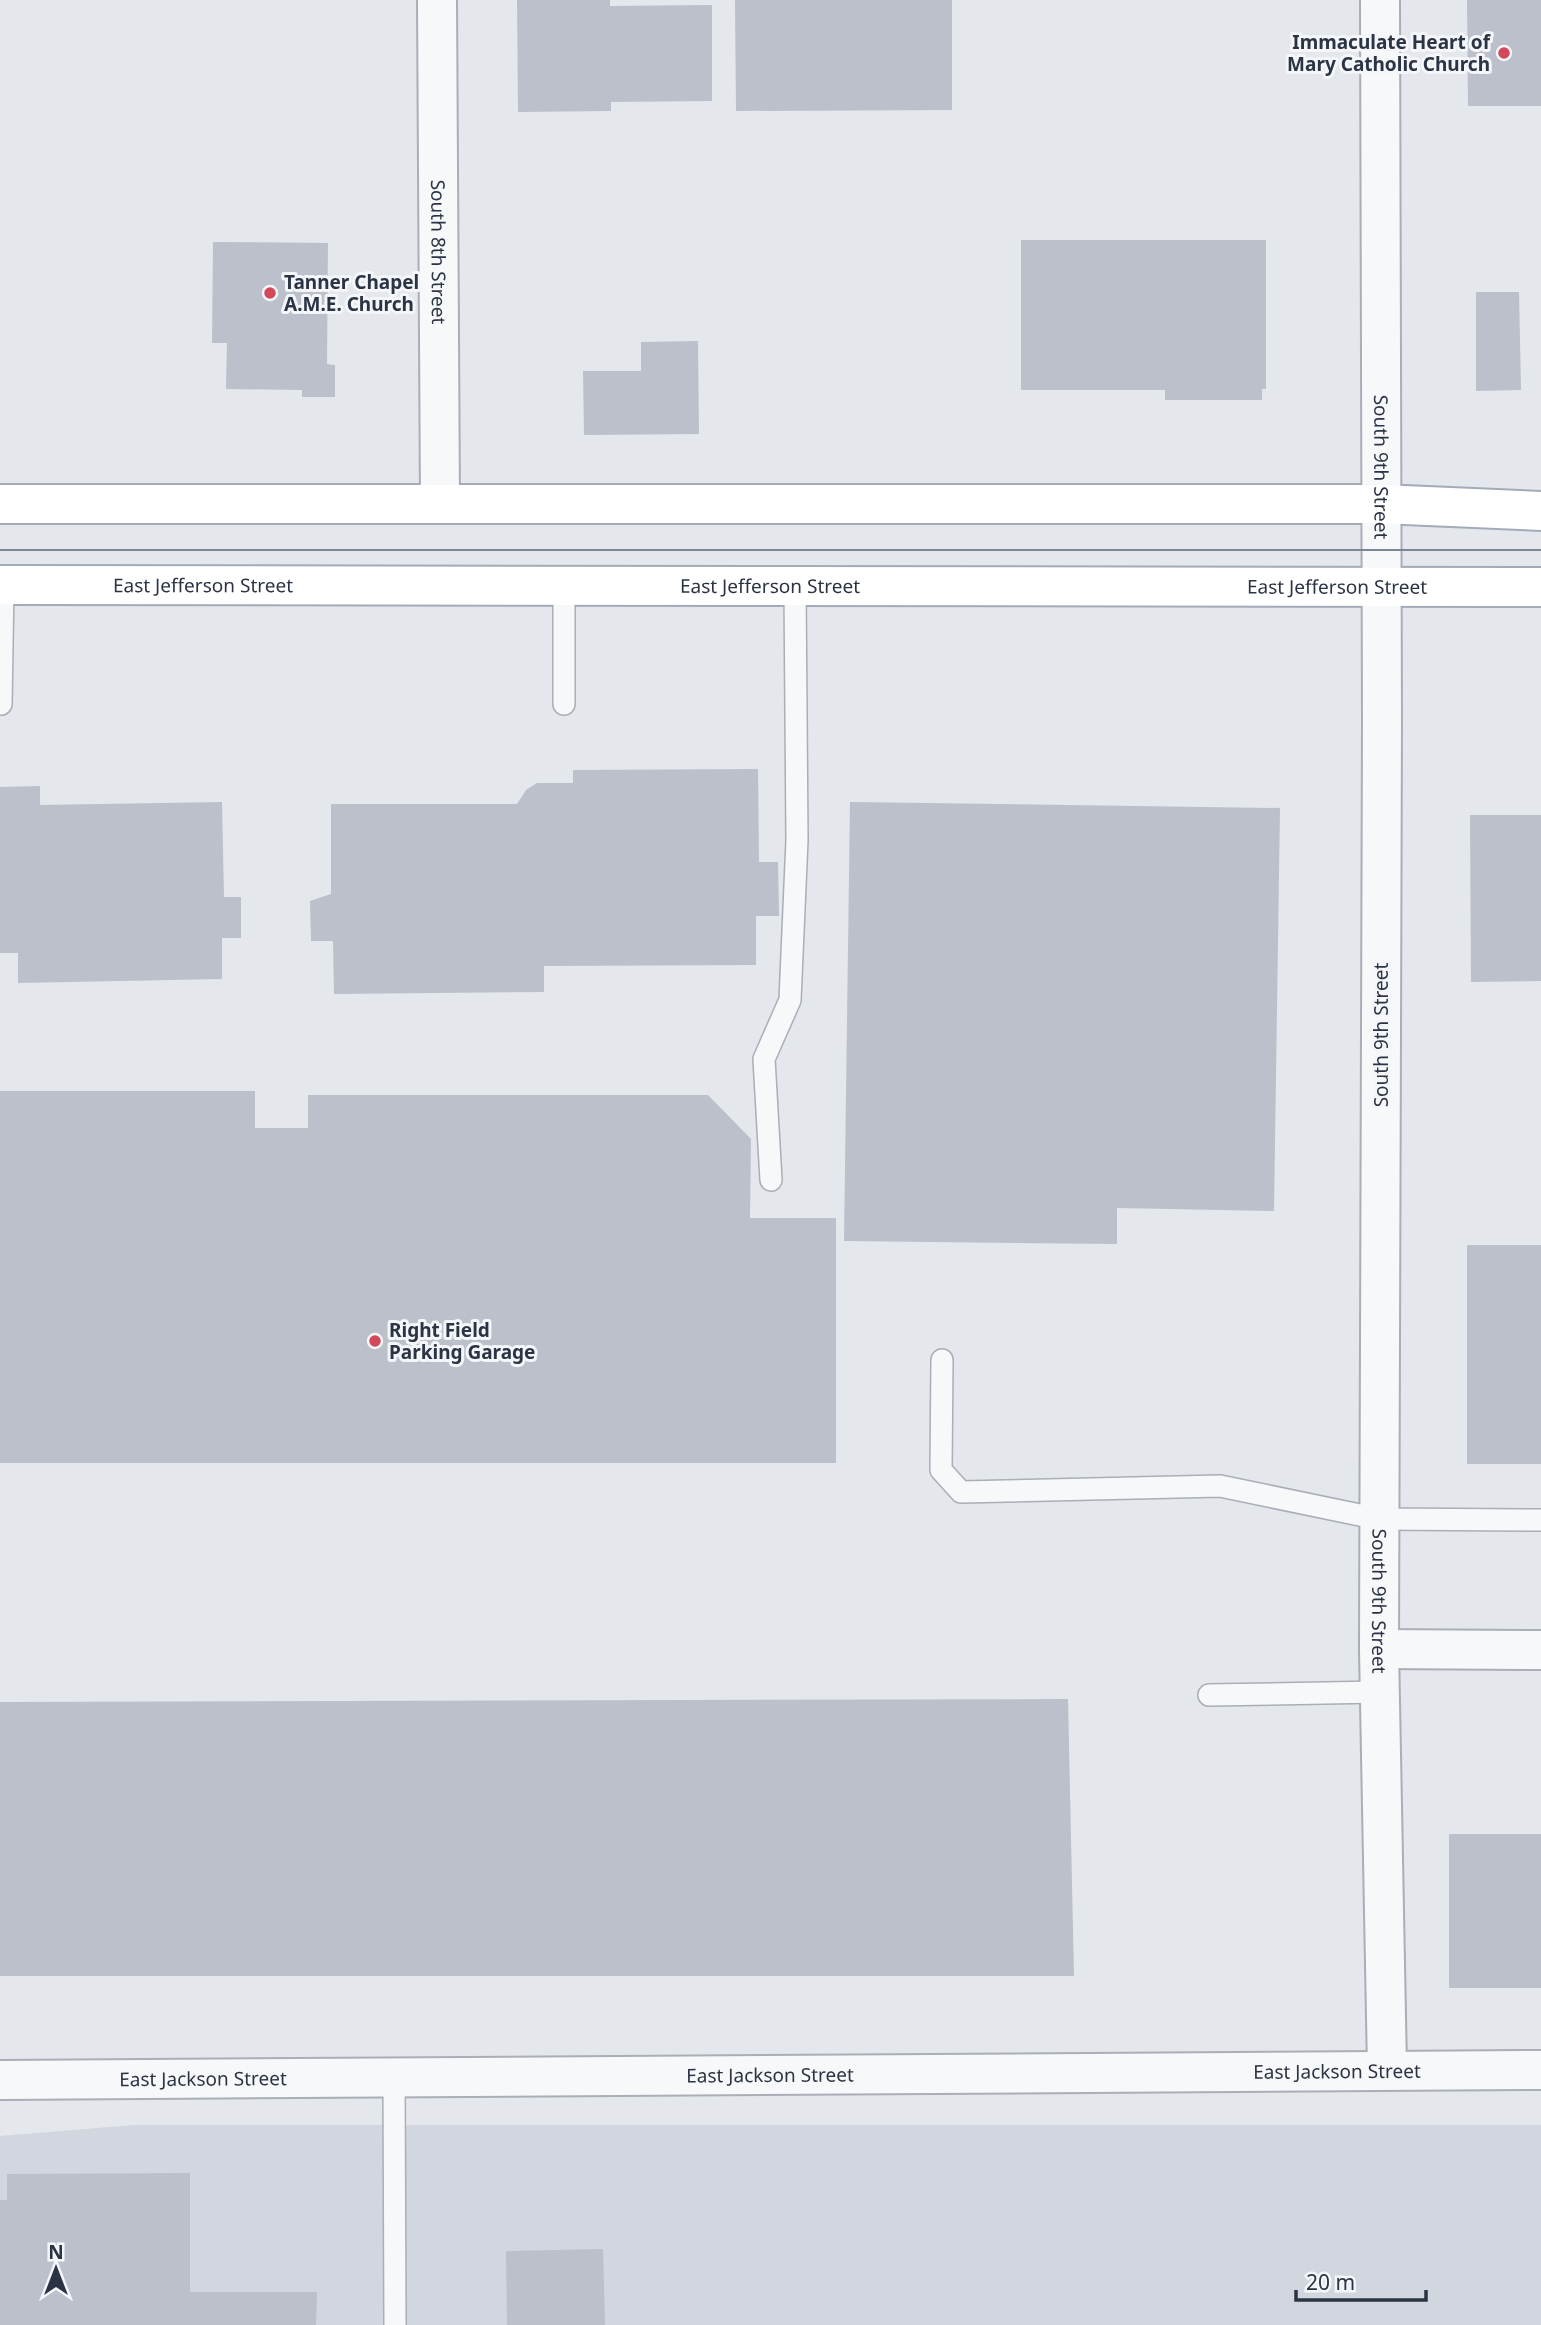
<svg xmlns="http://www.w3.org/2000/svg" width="1541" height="2325" font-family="'Noto Sans',sans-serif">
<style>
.built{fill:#d2d6de}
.building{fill:#bbc0ca}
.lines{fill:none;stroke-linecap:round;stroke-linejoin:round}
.lane-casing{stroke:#a9aeb7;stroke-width:24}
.street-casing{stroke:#a9aeb7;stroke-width:42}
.primary-casing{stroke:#a3abb8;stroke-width:42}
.lane{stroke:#f7f8fa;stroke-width:21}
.street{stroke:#f7f8fa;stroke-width:38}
.primary{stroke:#fff;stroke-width:38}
.tram{stroke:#7d8696;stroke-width:2}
.poi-dot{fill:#d1495b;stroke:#f4f6f9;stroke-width:2.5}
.labels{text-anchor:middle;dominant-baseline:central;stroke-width:6;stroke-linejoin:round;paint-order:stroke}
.poi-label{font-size:19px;font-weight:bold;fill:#2b3445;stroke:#f4f6f9;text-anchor:start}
.street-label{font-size:19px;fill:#2b3445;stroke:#f4f6f9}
</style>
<rect width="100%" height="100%" fill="#e4e7ec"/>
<path class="built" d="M134,2125H1541V2325H0V2136Z"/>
<g class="building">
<path d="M517,0H610V6L712,5V101L611,102V111L518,112Z"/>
<path d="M735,0H952V110L736,111Z"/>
<path d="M1467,0H1541V106H1468Z"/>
<path d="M1021,240H1266V389H1262V400H1165V390H1021Z"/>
<path d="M213,242L328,243L327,364L335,365V397H302V390L226,389L227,343H212Z"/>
<path d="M1476,292H1519L1521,390L1476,391Z"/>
<path d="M698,341L699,434L584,435L583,371H641V342Z"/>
<path d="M758,769L759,862H778L779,916H756V965L544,966V992L334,994L333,941H311L310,901L331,894V804H517L526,790L537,783H573V770Z"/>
<path d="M40,786V805L222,802L224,897H241V938H222V979L18,983V953H0V787Z"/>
<path d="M850,802L1280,808L1274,1211L1117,1208V1244L844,1241Z"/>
<path d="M1470,815H1541V981L1471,982Z"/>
<path d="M0,1091H255V1128H308V1095H708L751,1139L750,1218H836V1463H0Z"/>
<rect x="1467" y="1245" width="74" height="219"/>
<path d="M1068,1699L1074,1976H0V1702Z"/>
<rect x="1449" y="1834" width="92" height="154"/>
<path d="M190,2173V2292H317L316,2325H0V2200H7V2174Z"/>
<path d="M603,2249L605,2325H507L506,2251Z"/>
</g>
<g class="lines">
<g class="lane-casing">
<g id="lane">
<path d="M564,586V704"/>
<path d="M1,704L3,585"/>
<path d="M771,1180L764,1059L790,1000L797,840L795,586"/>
<path d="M942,1360L941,1470L961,1492L1220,1486L1379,1519L1541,1520"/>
<path d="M1209,1695L1380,1692"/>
<path d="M394,2077L395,2325"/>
</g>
</g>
<g class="street-casing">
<g id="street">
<path id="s1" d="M437,0L440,503"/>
<path id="s2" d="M1380,0L1382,721L1379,1649L1387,2069"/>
<path d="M1379,1649L1541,1650"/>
<path id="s3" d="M0,2080L1541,2070"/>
</g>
</g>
<g class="primary-casing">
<g id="primary">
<path d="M0,504H1381L1541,511"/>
<path id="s4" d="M0,585L1541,587"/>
</g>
</g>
<use href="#lane" class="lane"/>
<use href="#street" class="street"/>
<use href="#primary" class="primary"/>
<path class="tram" d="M0,550H1541"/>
</g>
<g class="poi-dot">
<circle cx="1504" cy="53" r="7"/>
<circle cx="270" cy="293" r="7"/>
<circle cx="375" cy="1341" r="7"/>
</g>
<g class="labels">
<g class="poi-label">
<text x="1490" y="42" text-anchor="end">Immaculate Heart of<tspan x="1490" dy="22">Mary Catholic Church</tspan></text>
<text x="284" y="282">Tanner Chapel<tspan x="284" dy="22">A.M.E. Church</tspan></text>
<text x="389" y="1330">Right Field<tspan x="389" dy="22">Parking Garage</tspan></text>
</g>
<g class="street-label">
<text stroke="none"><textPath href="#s1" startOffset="252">South 8th Street</textPath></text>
<text stroke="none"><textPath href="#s2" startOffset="467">South 9th Street</textPath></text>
<text stroke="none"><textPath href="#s4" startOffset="203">East Jefferson Street</textPath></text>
<text stroke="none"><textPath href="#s4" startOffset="770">East Jefferson Street</textPath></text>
<text stroke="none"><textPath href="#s4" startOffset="1337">East Jefferson Street</textPath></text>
<text transform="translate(1381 1035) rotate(-90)">South 9th Street</text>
<text stroke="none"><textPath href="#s2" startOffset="1601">South 9th Street</textPath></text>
<text stroke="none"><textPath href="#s3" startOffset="1337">East Jackson Street</textPath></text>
<text stroke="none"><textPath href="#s3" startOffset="770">East Jackson Street</textPath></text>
<text stroke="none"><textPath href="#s3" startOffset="203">East Jackson Street</textPath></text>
</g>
</g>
<g transform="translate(56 2269)" stroke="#f4f6f9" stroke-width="5" paint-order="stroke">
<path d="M0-5L12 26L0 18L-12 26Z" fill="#2b3445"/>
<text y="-10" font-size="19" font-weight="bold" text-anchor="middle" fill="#2b3445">N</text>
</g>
<path d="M1296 2290v10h130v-10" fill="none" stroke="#2b3445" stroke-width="3.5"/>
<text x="1306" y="2290" font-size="21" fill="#2b3445" stroke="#f4f6f9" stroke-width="5" paint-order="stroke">20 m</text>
</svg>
